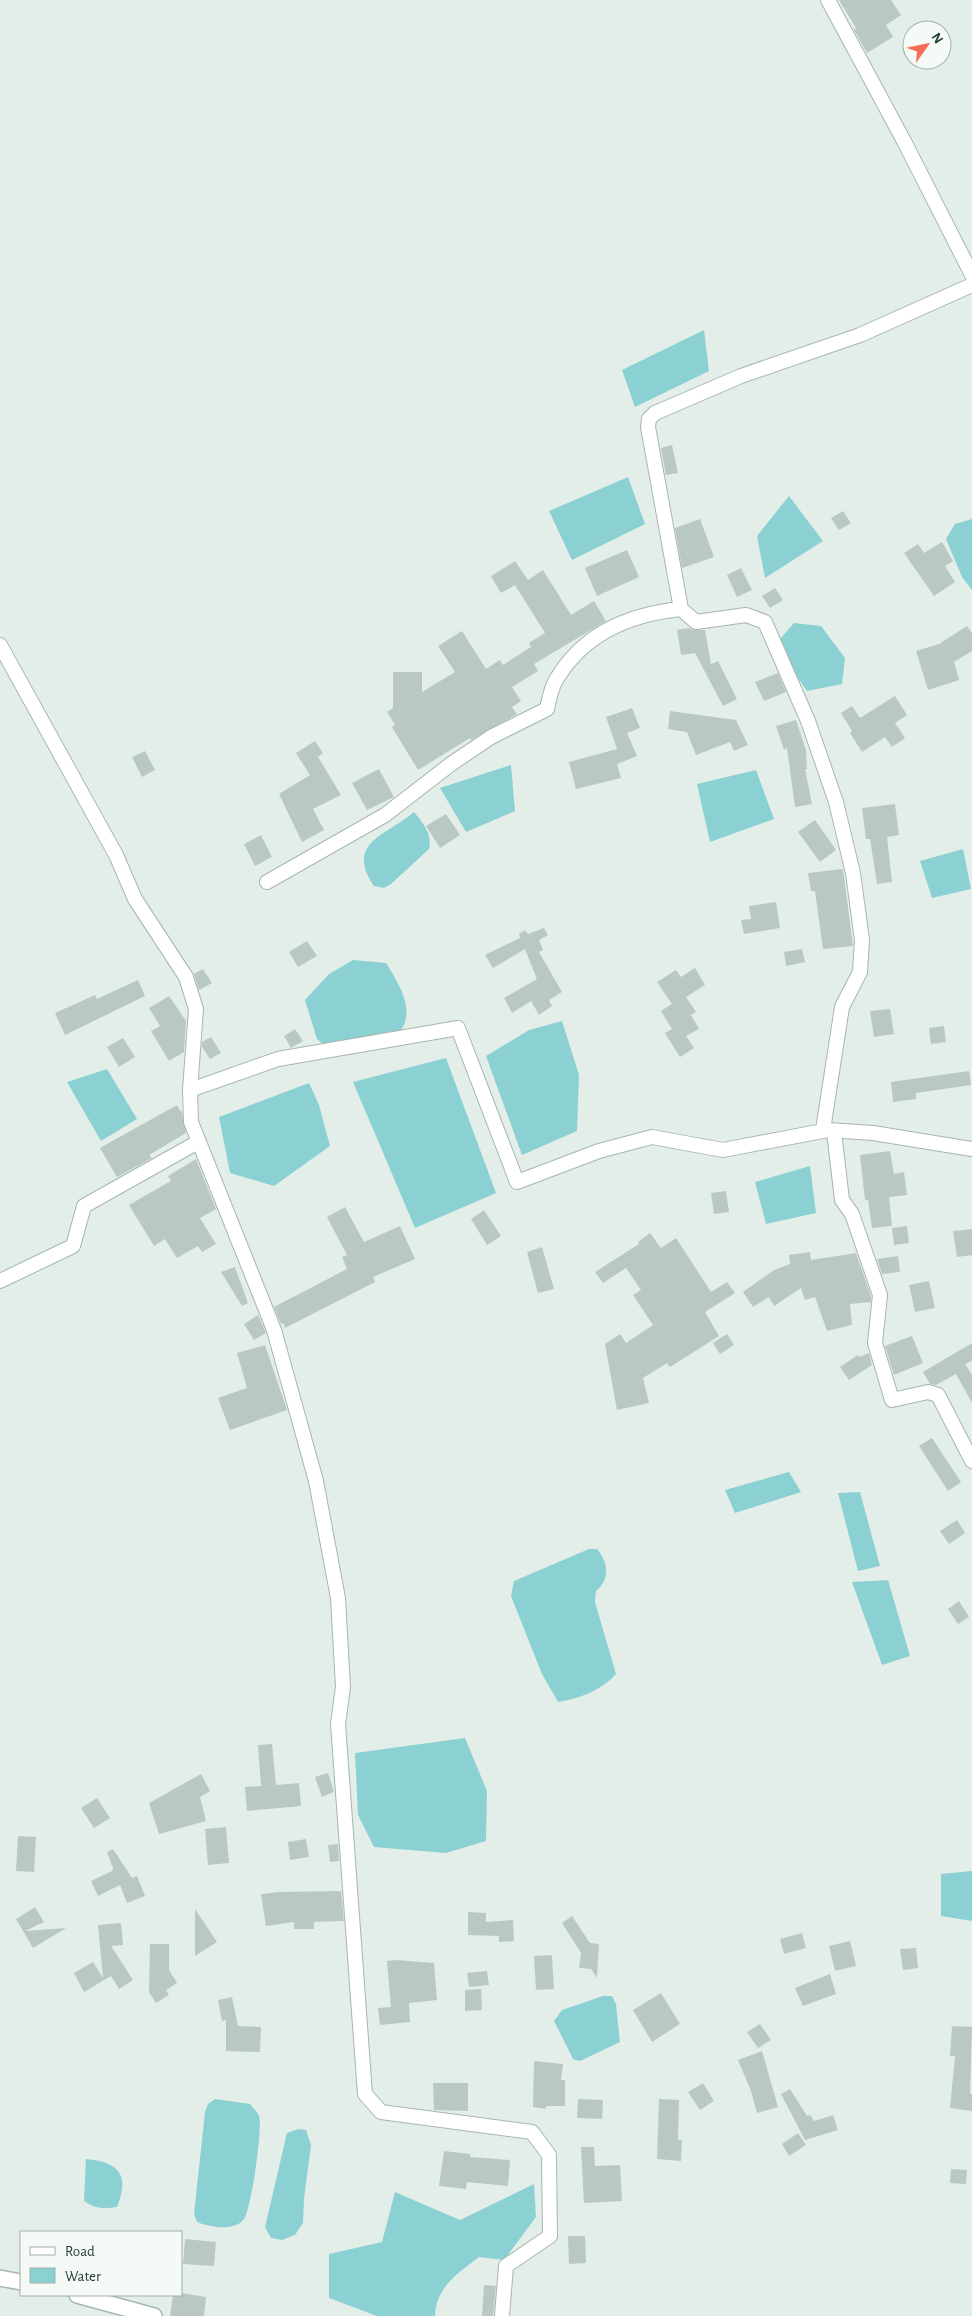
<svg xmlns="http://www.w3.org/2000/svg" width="972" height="2316" font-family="'Alegreya Sans',sans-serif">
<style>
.water{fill:#8bd1d4}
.building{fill:#b9c9c1}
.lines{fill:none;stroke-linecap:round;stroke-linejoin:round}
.street-casing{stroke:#a6b6af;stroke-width:16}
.secondary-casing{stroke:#a2baaf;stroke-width:18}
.street{stroke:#fff;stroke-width:14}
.secondary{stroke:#fff;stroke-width:15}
</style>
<rect width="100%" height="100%" fill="#e4eee8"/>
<g class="water">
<path d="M704,330L709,371L635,407L622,370Z"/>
<path d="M628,477L645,524L572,560L549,511Z"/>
<path d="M789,496L823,541L765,578L757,536Z"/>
<path d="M972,519V590L962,577L946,539L955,524Z"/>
<path d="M794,623L821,626L845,658L842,684L807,691L787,662L780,639Z"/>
<path d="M511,765L515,811L466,832L440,788Z"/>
<path d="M756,770L774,819L710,842L697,784Z"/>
<path d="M414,812C423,823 433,835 429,849L391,884L384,888L374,886C345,842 386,836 414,812Z"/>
<path d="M963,849L971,889L932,898L920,861Z"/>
<path d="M353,960L386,963C397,981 416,1009 401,1030L329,1049L317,1039L305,1000L329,974Z"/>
<path d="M562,1021L579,1075L577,1131L522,1155L486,1056L529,1030Z"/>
<path d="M446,1058L496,1193L415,1228L353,1082Z"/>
<path d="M107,1069L137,1119L101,1141L67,1082Z"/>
<path d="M309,1083L319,1105L330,1146L274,1186L230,1173L219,1117Z"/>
<path d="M810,1166L816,1213L766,1224L755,1182Z"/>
<path d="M789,1472L801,1492L735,1513L725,1490Z"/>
<path d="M860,1492L880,1566L858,1571L838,1493Z"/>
<path d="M589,1549H597C608,1562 611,1579 596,1591L595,1602L616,1674C602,1690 579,1699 558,1702L542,1674L511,1596L514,1581Z"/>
<path d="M888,1580L910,1656L882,1665L852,1582Z"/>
<path d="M465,1738L487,1791L486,1841L446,1853L374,1847L358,1815L355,1753Z"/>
<path d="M972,1871V1921L941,1916V1874Z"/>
<path d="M603,1996H612L616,2004L620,2042L580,2061L573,2059L554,2021L562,2010Z"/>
<path d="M215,2099L250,2104C252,2107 258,2112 259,2116C263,2128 251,2209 244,2219C235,2232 209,2227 197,2222L194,2214L205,2112L208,2104Z"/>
<path d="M298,2129L306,2130L311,2145L304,2199L303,2223L295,2235L282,2240L271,2238L265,2227L287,2133Z"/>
<path d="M86,2159C119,2162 130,2175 117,2207C105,2209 95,2209 84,2201Z"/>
<path d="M534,2184L536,2217L504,2260L479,2257C458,2273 436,2287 435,2316H377L329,2298V2254L382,2242L395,2192L460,2220Z"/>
</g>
<g class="building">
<path d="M839,0H891L901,15L886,25L893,37L867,53L854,30L856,28Z"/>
<path d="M672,445L678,473L666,475L661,448Z"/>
<path d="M843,511L851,523L839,530L831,518Z"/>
<path d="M700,519L714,557L682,568L675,528Z"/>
<path d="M942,542L953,561L945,566L955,582L934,596L904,553L918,544L924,553Z"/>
<path d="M627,550L639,577L597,596L585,568Z"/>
<path d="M515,561L528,580L543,570L571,615L594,601L606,621L534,664L538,671L512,687L521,701L512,707L517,714L471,740L470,738L418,770L392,727L395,725L387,712L393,708V672H422V692L455,672L438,646L462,631L486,669L500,660L503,665L531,647L529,643L545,633L515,585L501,593L491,576Z"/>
<path d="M741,568L752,590L737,597L727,575Z"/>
<path d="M775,588L783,600L770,608L762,596Z"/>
<path d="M967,626L972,633V651L954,662L959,680L928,690L916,651L939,644Z"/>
<path d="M689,628L694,630H705L711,664L718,661L737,699L723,706L695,653L681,655L677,630Z"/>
<path d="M778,673L786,692L764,701L755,682Z"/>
<path d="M895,696L907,715L895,723L905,738L892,747L885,737L862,752L850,733L852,731L841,713L852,706L860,718Z"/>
<path d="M632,708L640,728L627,733L637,756L617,764L621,778L576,789L569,762L617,749L606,717Z"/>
<path d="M670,711L736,720L748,745L734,751L730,742L696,755L687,732L668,729Z"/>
<path d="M796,720L806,750L807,769H805L812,804L795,807L787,748L784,750L776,726Z"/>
<path d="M315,741L323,753L318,757L341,795L313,809L324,830L302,842L279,794L310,775L296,753Z"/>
<path d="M145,751L155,770L142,777L132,757Z"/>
<path d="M379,769L394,797L367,810L352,783Z"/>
<path d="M895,804L899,835L887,837L892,882L877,884L870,839H866L862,808Z"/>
<path d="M446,814L460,835L440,848L426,826Z"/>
<path d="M815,820L836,850L820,862L798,832Z"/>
<path d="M261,835L272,857L255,866L244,844Z"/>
<path d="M843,869L853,946L823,949L815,891H811L808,873Z"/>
<path d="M776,902L780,928L744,934L741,920L751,919L749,906Z"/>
<path d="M544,928L548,935L539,940L543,950L539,952L562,992L549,1000L552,1006L539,1015L531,1001L512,1013L504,998L537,979L525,949L493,968L485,955L520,938L519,934L525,930L528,934Z"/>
<path d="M307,941L317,956L298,967L289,952Z"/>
<path d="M802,949L805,962L786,966L784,952Z"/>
<path d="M695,968L705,985L686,997L696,1012L691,1015L699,1029L686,1036L694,1048L680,1057L665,1033L672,1029L661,1011L672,1004L657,982L676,970L681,977Z"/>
<path d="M203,969L212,983L199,990L194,974Z"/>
<path d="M138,980L145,996L65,1035L55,1013L95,995L97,999Z"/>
<path d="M169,996L186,1021L184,1052L169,1061L151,1031L160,1026L149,1008Z"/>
<path d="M890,1009L894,1034L874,1037L870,1011Z"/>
<path d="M944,1026L946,1042L931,1044L929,1028Z"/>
<path d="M295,1029L303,1041L291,1048L284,1036Z"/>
<path d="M211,1037L221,1053L210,1059L202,1047V1042Z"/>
<path d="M123,1038L135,1057L119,1067L107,1047Z"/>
<path d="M969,1071L971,1085L916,1093V1099L893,1102L891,1082Z"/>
<path d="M177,1105L182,1113L186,1133L149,1155L152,1158L117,1177L100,1148Z"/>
<path d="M890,1151L894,1174L904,1172L907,1195L889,1197L892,1226L872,1228L868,1200H865L860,1155Z"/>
<path d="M196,1159L216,1209L200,1218L216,1244L202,1252L198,1246L177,1258L165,1239L154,1246L129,1205L171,1181L168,1176Z"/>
<path d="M726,1191L729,1212L714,1214L711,1193Z"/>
<path d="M345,1207L364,1242L400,1226L415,1259L373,1277L375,1282L285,1328L283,1323L281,1324L274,1307L347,1269L342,1257L347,1255L327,1217Z"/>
<path d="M484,1210L501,1236L487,1245L471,1219Z"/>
<path d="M907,1226L909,1243L894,1245L892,1228Z"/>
<path d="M972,1229V1255L957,1257L953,1231Z"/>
<path d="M650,1233L661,1248L676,1238L711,1292L727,1282L735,1293L705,1312L719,1336L670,1367L667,1363L643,1378L649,1403L617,1410L605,1344L620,1334L626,1343L653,1325L633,1295L641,1290L626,1268L603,1283L595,1272L639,1244L638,1242Z"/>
<path d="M542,1247L554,1289L538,1293L527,1252Z"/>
<path d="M810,1252L811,1260L856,1253L871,1296V1302L850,1304L852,1325L827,1331L815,1297L805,1300L801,1288L774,1306L769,1297L753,1307L743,1292L774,1270L790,1264L789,1255Z"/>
<path d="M898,1256L900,1272L882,1274L877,1259Z"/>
<path d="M235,1267L248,1303L242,1306L221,1272Z"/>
<path d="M929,1281L935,1308L915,1312L909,1285Z"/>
<path d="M258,1315L266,1333L254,1340L244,1324Z"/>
<path d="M727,1334L734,1345L720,1354L713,1343Z"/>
<path d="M912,1336L923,1363L894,1375L885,1346Z"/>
<path d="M972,1343V1361L965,1364L972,1375V1403L956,1374L936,1385L930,1384L923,1372Z"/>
<path d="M265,1345L287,1410L230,1430L218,1398L247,1388L237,1353Z"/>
<path d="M869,1353L872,1365L849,1380L840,1367L858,1355L859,1357Z"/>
<path d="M932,1438L961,1482L948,1491L919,1446Z"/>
<path d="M957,1520L965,1533L949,1544L940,1531Z"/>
<path d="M959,1601L969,1617L958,1624L948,1609Z"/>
<path d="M272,1744L276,1785L299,1783L301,1806L247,1811L245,1787L261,1786L258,1745Z"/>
<path d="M328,1773L334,1792L322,1797L315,1777Z"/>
<path d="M201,1774L210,1791L200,1797L206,1821L159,1834L149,1803Z"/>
<path d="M97,1798L110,1818L94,1828L81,1808Z"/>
<path d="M226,1827L229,1863L208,1865L205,1829Z"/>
<path d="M18,1836L36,1837L34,1872L16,1871Z"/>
<path d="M306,1839L309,1857L290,1860L288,1842Z"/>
<path d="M338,1844L339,1861L330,1862L328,1845Z"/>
<path d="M113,1849L132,1878L137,1876L145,1896L127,1903L120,1885L98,1896L91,1881L112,1871L113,1868L107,1852Z"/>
<path d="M341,1891L344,1921L314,1922V1929H294V1922L266,1926L261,1894L280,1892Z"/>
<path d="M35,1907L44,1922L25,1931L66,1928L33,1948L16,1919Z"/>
<path d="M195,1909L217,1942L195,1956Z"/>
<path d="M468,1912L486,1913V1922L513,1920L514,1941L499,1942V1936L468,1935Z"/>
<path d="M572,1916L590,1943L599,1944L597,1978L591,1969L579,1968L581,1953L562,1923Z"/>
<path d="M121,1923L123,1945L111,1946L133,1980L119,1989L111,1976L84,1992L74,1973L93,1962L103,1978L98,1925Z"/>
<path d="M802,1933L806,1948L784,1954L780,1939Z"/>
<path d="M850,1941L856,1966L835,1971L829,1946Z"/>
<path d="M150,1944H169V1970L177,1983L166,1990L169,1995L156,2003L149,1992Z"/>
<path d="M916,1948L918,1968L903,1970L900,1949Z"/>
<path d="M552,1955L554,1989L536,1990L534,1956Z"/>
<path d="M396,1960L434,1963L437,2000L409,2003L410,2022L380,2025L378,2008L391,2007L387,1961Z"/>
<path d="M487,1971L489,1985L469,1987L467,1973Z"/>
<path d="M830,1974L836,1994L803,2006L795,1988Z"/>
<path d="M481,1989L482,2010L465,2011V1990Z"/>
<path d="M661,1993L680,2024L652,2042L633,2010Z"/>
<path d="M232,1997L238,2026L261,2027L260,2052L226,2051V2020L222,2021L218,2000Z"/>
<path d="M760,2024L771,2040L758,2048L747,2032Z"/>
<path d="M952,2026L972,2027L970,2094H972V2111L950,2108L955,2056H950Z"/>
<path d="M762,2051L778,2107L757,2113L751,2091L738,2060Z"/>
<path d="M534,2061L563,2064L561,2080H565V2106H546V2109L533,2107Z"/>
<path d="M433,2083H468V2111L434,2110Z"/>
<path d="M703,2083L714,2101L700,2110L688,2092Z"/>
<path d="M790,2089L807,2116L810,2115L814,2121L833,2115L838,2130L805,2140L781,2094Z"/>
<path d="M578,2099L603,2100L602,2119L577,2118Z"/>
<path d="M659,2099L679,2100L678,2140H682L681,2161L657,2159Z"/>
<path d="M798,2133L806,2145L789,2156L782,2144Z"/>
<path d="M581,2147H594L595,2166L620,2165L622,2201L584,2203Z"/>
<path d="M444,2151L470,2154V2157L510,2160L508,2186L467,2182L466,2189L439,2186Z"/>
<path d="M951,2169L967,2170L966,2184L950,2183Z"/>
<path d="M568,2236H585L586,2263L569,2264Z"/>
<path d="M185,2239L216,2242L214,2266L183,2264Z"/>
<path d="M484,2285L496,2286L493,2316H482Z"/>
<path d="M181,2293L206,2297L204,2316H170L173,2295Z"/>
</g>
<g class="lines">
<g class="street-casing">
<g id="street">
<path d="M828,0L905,143L972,275"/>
<path d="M0,645L116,855L135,899L186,977L196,1009L190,1090L191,1122L274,1330L316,1481L338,1598L343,1687L338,1724L365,2094L381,2112L532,2132L549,2155L550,2236L506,2266L502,2316"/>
<path d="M267,882L385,815L451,764L491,737L547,709C549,700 551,688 556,680C583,634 630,614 681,609"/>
<path d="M190,1090L278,1059L458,1028L517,1182L599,1151L652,1137L723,1150L828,1130L873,1133L972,1149"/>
<path d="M823,1130L842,1007L860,972L862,940L853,873L836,802L808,721L765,622L746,615L696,622L681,609L648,427L649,419L655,413L741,376L860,335L972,285"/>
<path d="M834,1132L842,1200L852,1214L880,1295L875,1343L892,1400L928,1392L938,1395L972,1461"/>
<path d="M0,1281L73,1246L84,1206L198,1142"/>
</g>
</g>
<g class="secondary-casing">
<g id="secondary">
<path d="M0,2278L21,2282"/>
<path d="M77,2295L154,2316"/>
</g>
</g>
<use href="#street" class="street"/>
<use href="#secondary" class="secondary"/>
</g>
<rect x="20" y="2231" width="162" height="65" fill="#f5faf7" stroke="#a1b0a9"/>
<rect x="30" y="2247" width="25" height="8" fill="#ffffff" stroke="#a1b0a9"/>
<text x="65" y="2256" font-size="15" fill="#234035">Road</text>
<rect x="30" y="2268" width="25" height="15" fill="#8bd1d4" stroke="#a1b0a9"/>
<text x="65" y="2281" font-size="15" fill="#234035">Water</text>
<g transform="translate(927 45) rotate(57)"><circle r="24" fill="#f5faf7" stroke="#a1b0a9"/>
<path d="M0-4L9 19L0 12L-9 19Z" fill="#f66e5a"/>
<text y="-8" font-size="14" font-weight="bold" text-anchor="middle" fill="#234035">N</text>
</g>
</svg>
